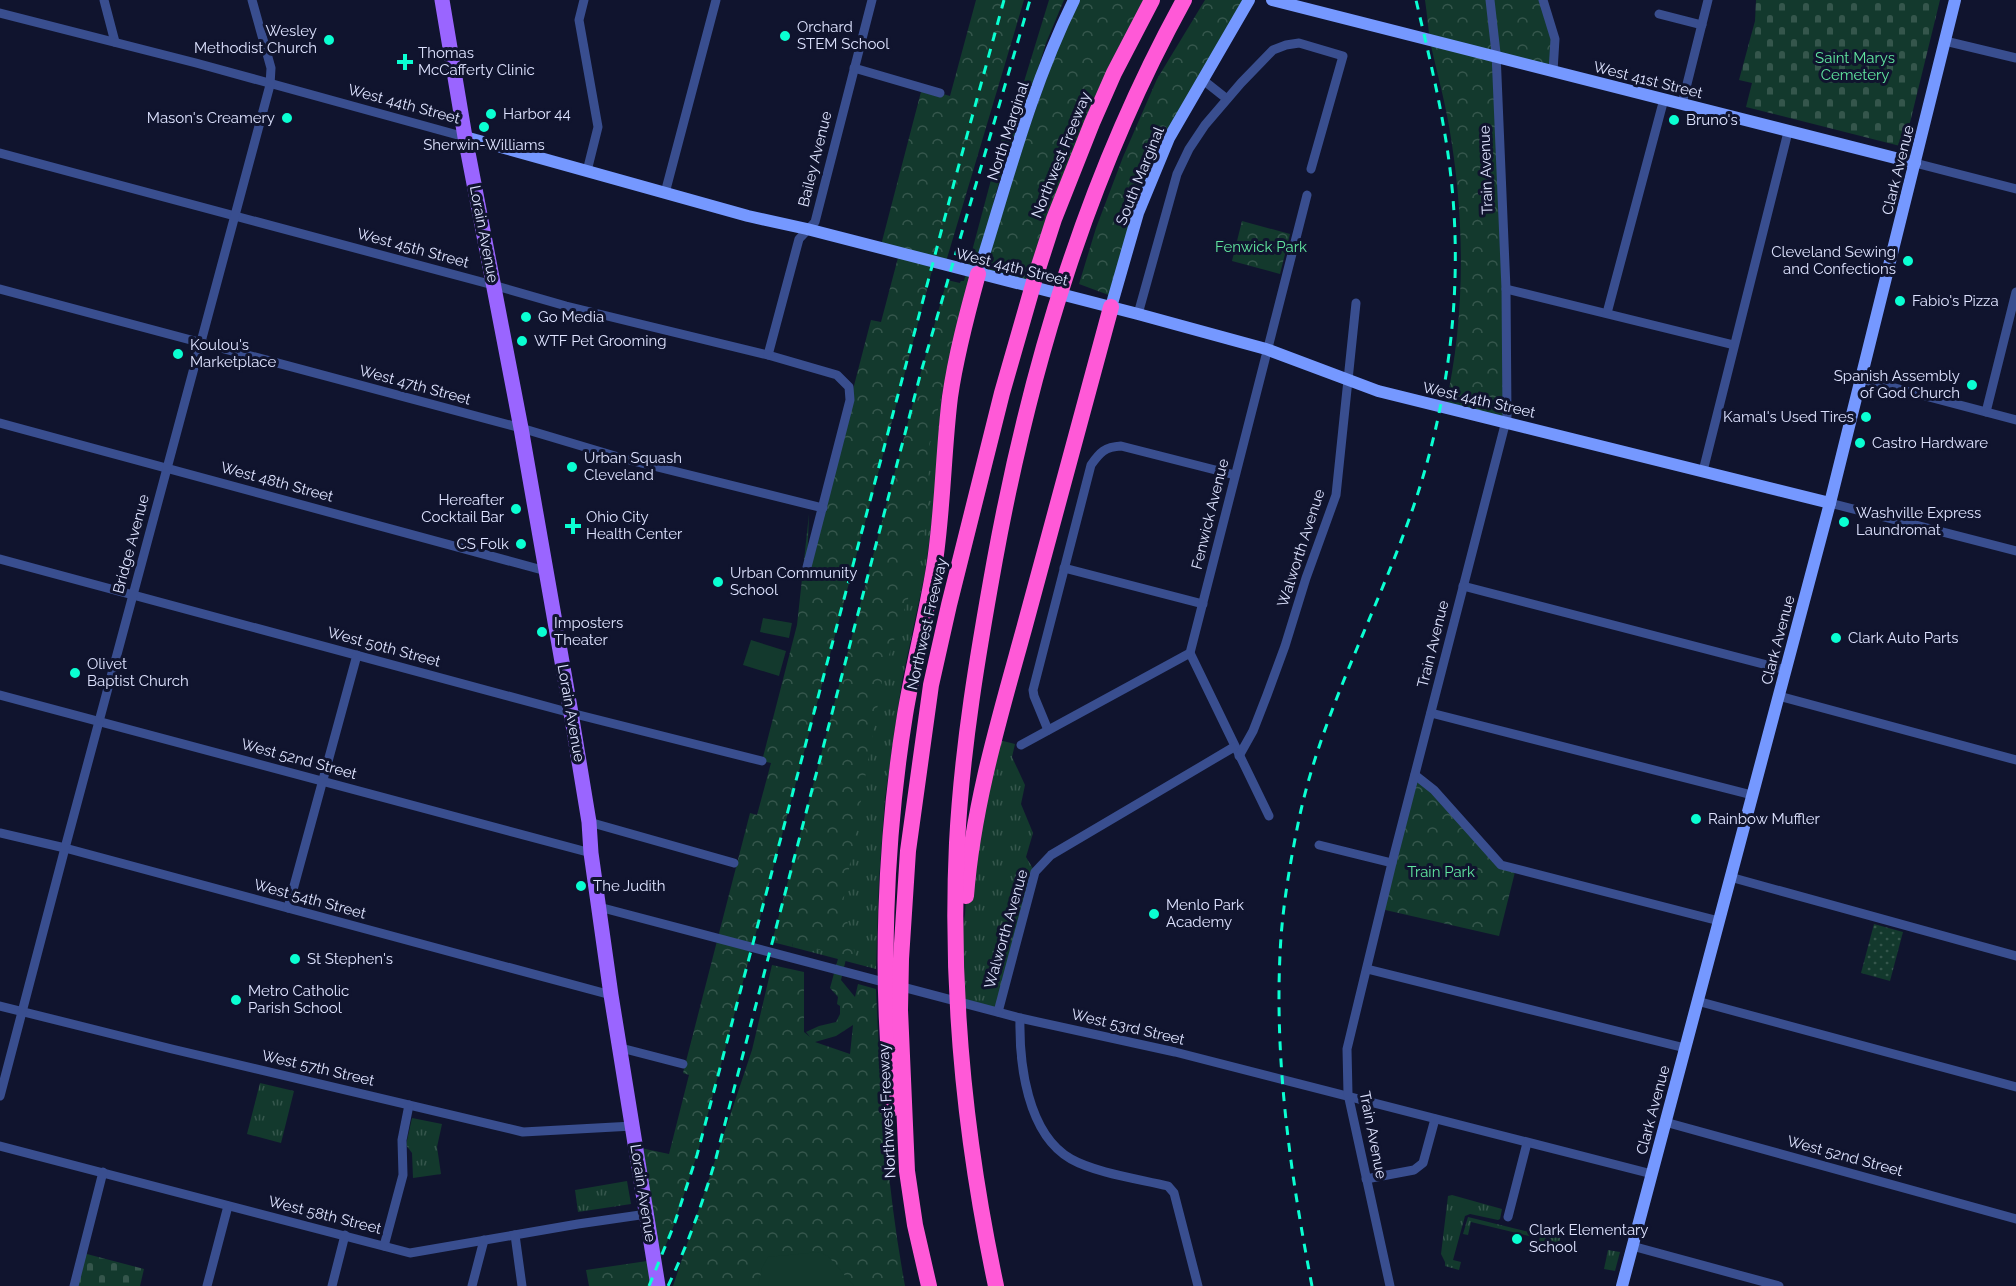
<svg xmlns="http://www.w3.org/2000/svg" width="2016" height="1286" font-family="Raleway,sans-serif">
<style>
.grass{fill:url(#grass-tufts)}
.forest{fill:url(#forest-crowns);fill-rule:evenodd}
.cemetery{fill:url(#cemetery-stones)}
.garden{fill:url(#garden-dots)}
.pitch{fill:#13392d}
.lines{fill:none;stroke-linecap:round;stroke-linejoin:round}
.street{stroke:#394e8f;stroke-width:9}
.secondary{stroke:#7598ff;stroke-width:12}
.primary{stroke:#9a65ff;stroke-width:15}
.highway{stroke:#ff59d7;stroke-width:16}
.rail{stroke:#0affd2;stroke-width:3;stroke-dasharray:9 8;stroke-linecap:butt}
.poi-dot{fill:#0affd2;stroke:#10142e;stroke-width:2}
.labels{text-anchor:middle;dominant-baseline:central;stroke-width:6;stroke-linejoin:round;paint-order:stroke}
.poi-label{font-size:15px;fill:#dee3ff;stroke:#10142e;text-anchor:start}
.park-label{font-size:15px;fill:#61e7a0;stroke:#10142e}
.street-label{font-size:15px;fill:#dee3ff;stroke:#10142e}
</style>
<defs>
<pattern id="grass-tufts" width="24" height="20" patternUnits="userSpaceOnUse" patternTransform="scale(1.5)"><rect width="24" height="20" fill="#13392d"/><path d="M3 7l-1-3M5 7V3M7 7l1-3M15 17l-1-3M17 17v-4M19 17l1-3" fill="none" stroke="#35564c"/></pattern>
<pattern id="forest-crowns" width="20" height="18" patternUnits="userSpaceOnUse" patternTransform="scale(1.5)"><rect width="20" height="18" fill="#13392d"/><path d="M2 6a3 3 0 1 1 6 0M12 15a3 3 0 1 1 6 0" fill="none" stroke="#35564c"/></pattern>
<pattern id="cemetery-stones" width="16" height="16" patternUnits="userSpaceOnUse" patternTransform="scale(1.5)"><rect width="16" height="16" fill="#13392d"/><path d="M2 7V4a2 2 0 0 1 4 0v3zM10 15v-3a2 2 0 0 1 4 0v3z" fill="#35564c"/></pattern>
<pattern id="garden-dots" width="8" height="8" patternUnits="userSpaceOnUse" patternTransform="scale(1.5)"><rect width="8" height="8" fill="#13392d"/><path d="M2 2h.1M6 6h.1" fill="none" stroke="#35564c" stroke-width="1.8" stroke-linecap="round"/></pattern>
</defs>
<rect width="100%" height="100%" fill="#10142e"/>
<g class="grass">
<path d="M961,281L972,283L942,391L934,506L925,573L902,681L894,735L885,799L879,880L876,969L792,947Z"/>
<path d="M995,739L1015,744L1012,757L1025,785L1021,804L1033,833L1026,857L1035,872L998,1012L959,1001L957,959L965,914L968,868Z"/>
<path d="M260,1083L294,1091L281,1143L247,1134Z"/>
<path d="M412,1118L442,1124L437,1147L441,1174L413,1178L412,1153L406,1145Z"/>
<path d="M627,1181L631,1204L578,1212L575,1190Z"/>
<path d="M1452,1195L1502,1209L1500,1219L1498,1220L1470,1214L1465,1216L1453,1260L1461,1262L1459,1270L1445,1266V1262L1441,1254L1448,1196Z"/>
<path d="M1468,1217L1533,1233L1537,1238L1471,1222L1468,1235L1463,1234Z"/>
<path d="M1542,1229L1561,1235L1558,1249L1548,1246L1546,1251L1539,1248L1538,1244Z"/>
<path d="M1608,1250L1620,1252L1615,1271L1604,1269Z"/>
</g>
<g class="forest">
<path d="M976,0H1024L945,265L934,263L697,1155L674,1225L649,1286H589L586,1270L654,1260L636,1147L669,1154L689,1075L683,1073L750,813L757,815L771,763L762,761L797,625L809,514L807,567L871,320L881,322L899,254L880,249L922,88L950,96Z"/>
<path d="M1049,0H1064L1046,43L1029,97L1008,152L994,200L990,224L956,339L929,445L928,515L908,599L887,661L882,681L843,903L856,959H846L841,980L855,997L858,984L876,989C880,1088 887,1188 905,1286H673L752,1050L772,965L804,972V1032L810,1037L806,1032L819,1026L836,1022L840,1014V1006L837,1004L838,997L830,988L839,955L793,943L792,947L772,942L921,372L947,280L960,283L961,281H964L1003,135L1019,98ZM853,1025L850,1054L815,1042L836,1036Z"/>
<path d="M1074,0H1152L1032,287L978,274Z"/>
<path d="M1205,0H1249L1169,138L1114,297L1079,284L1096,228L1123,157L1157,79Z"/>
<path d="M1425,0H1543L1553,29V71L1495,57L1507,417L1445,408C1466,317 1465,218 1449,126C1444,97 1436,69 1430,41C1428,27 1427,14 1425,0Z"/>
<path d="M1242,221L1290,234L1280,274L1232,261Z"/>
<path d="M1415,775L1501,864L1516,868L1499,936L1381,909Z"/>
</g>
<g class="cemetery">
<path d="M1756,0H1940L1904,147L1746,107L1752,83L1739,80L1755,21Z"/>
<path d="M83,1253L144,1269L140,1286H74Z"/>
</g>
<path class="garden" d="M1874,924L1903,932L1890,981L1861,973Z"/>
<g class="pitch">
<path d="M763,618L792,623L789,638L760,632Z"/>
<path d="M751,640L786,651L779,676L743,665Z"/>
<path d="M819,1252L828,1256L854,1286H758L762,1268L768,1257Z"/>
</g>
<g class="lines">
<g class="street">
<path d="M104,0L115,42"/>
<path d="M584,0L579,20L598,127L587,171"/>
<path d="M1543,0L1555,39L1553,71"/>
<path d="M0,13L196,63L465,137"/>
<path d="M1659,14L1702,25"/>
<path d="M1945,41L2016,58"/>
<path d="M854,68L940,93"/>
<path d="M1203,80L1227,99"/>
<path d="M1682,104L1708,0"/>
<path d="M0,153L493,285L566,306L768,355L837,375L849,387L850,400L806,571"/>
<path d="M1915,163L2016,189"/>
<path d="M665,193L716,0"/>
<path d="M0,289L521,428L625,459L823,508"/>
<path d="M1506,289L1734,345"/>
<path d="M1607,313L1664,99"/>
<path d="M1138,314L1177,174L1189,149L1205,125L1241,83L1273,50L1286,45L1299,43L1343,56L1311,169"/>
<path d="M768,355L799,239L815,222L872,0"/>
<path d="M1861,379L2016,420"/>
<path d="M1986,412L2016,292"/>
<path d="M0,423L546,571"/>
<path d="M1703,471L1788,132"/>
<path d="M1830,503L2016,551"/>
<path d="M0,559L571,713L762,761"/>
<path d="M1064,568L1203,604"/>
<path d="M1463,586L1786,670"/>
<path d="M1190,653L1269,816"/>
<path d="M0,695L591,853"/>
<path d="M1779,696L2016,760"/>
<path d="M1431,713L1752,795"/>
<path d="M1048,730L1034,696L1033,690L1091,465C1100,452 1105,447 1121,446L1235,475"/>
<path d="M1021,745L1190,653C1230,501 1267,348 1307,195"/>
<path d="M1239,756L1253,731L1267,695L1285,646L1306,578L1336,495L1356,303"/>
<path d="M1415,775L1434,790L1501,865L1719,921"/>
<path d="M589,822L734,863"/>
<path d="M0,833L65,848L611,995"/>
<path d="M1319,845L1392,863"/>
<path d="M1730,877L2016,956"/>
<path d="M599,907L1020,1018L1175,1052L1652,1174"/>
<path d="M288,908L357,655"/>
<path d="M1367,969L1685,1048"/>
<path d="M1697,1001L2016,1087"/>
<path d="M0,1006L172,1049L523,1132L633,1126"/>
<path d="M998,1012L1035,872L1051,855L1234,747"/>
<path d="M1020,1018C1019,1063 1027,1134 1071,1159C1096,1173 1139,1179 1168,1186L1174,1193L1198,1286"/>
<path d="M621,1048L683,1064"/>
<path d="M0,1096L65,848L270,85L271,68L252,0"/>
<path d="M1665,1122L2016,1219"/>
<path d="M0,1146L410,1253L578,1224L647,1214"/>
<path d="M1366,1179L1414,1170L1423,1163L1435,1119"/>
<path d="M1508,1217L1527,1143"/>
<path d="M515,1235L522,1286"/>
<path d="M384,1246L403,1175L402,1140L409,1105"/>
<path d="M1632,1246L1779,1286"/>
<path d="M74,1286L103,1172"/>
<path d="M207,1286L228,1206"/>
<path d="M332,1286L345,1235"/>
<path d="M472,1286L484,1240"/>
<path d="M1390,1286L1348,1094L1347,1049L1392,863L1507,417L1506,289L1496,53L1490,0"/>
</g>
<g class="secondary">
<path d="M1272,0L1915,163"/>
<path d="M465,137L748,216L807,229L1138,314L1266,349L1378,391L1830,503"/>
<path d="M978,274C1007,182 1031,87 1074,0"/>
<path d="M1111,307L1138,213L1169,138L1249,0"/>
<path d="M1622,1286L1830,503L1955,0"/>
</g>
<path class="primary" d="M442,0L465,137L521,428L571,713L589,822L591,853L611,995L658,1286"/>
<g class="highway">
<path d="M966,896C973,805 1000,716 1024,629C1053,521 1082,414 1111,307"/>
<path d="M894,1108C879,983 885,839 905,715C913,666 926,618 934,568C943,512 943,454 950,397C956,355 967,314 978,274"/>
<path d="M929,1286L915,1225L907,1171L900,1010L901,959L908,851L931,685L949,605L1002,393L1035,278L1054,219L1092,123L1114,73L1152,0"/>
<path d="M996,1286C965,1141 950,991 957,843C962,747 978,653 995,559C1031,363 1088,175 1184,0"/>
</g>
<g class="rail">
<path d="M649,1286L674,1225L697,1155L954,183L1004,0"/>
<path d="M668,1286C688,1244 703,1202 716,1158L921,372L1030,0"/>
<path d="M1312,1286C1290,1172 1273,1054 1281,937C1284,898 1291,858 1299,819C1322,711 1377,613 1413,508C1450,400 1464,283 1450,169C1443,112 1429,56 1416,0"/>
</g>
</g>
<g class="poi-dot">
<circle cx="785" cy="36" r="6"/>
<circle cx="329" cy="40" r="6"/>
<path d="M402 53h6v6h6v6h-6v6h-6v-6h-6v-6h6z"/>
<circle cx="491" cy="114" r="6"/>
<circle cx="287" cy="118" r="6"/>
<circle cx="1674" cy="120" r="6"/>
<circle cx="484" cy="127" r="6"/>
<circle cx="1908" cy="261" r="6"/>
<circle cx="1900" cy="301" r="6"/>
<circle cx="526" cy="317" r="6"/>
<circle cx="522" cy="341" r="6"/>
<circle cx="178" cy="354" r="6"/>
<circle cx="1972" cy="385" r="6"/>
<circle cx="1866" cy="417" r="6"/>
<circle cx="1860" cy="443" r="6"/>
<circle cx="572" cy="467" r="6"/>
<circle cx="516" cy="509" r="6"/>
<circle cx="1844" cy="522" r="6"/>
<path d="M570 517h6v6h6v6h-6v6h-6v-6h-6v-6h6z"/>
<circle cx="521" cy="544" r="6"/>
<circle cx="718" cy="582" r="6"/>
<circle cx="542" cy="632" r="6"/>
<circle cx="1836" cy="638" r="6"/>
<circle cx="75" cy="673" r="6"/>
<circle cx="1696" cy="819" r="6"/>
<circle cx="581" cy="886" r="6"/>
<circle cx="1154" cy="914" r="6"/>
<circle cx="295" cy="959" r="6"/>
<circle cx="236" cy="1000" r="6"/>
<circle cx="1517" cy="1239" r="6"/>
</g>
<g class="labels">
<g class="poi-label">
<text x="797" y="27">Orchard<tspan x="797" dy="17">STEM School</tspan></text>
<text x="317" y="31" text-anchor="end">Wesley<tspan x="317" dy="17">Methodist Church</tspan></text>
<text x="418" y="53">Thomas<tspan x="418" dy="17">McCafferty Clinic</tspan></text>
<text x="503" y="114">Harbor 44</text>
<text x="275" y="118" text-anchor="end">Mason's Creamery</text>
<text x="1686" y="120">Bruno's</text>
<text x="484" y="145" text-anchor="middle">Sherwin-Williams</text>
<text x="1896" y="252" text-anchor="end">Cleveland Sewing<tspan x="1896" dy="17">and Confections</tspan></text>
<text x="1912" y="301">Fabio's Pizza</text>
<text x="538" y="317">Go Media</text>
<text x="534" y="341">WTF Pet Grooming</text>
<text x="190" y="345">Koulou's<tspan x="190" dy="17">Marketplace</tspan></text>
<text x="1960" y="376" text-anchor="end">Spanish Assembly<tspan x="1960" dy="17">of God Church</tspan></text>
<text x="1854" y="417" text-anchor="end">Kamal's Used Tires</text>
<text x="1872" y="443">Castro Hardware</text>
<text x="584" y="458">Urban Squash<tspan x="584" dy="17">Cleveland</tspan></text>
<text x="504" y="500" text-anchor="end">Hereafter<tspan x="504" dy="17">Cocktail Bar</tspan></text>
<text x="1856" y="513">Washville Express<tspan x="1856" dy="17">Laundromat</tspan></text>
<text x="586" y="517">Ohio City<tspan x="586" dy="17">Health Center</tspan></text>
<text x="509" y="544" text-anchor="end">CS Folk</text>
<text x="730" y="573">Urban Community<tspan x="730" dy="17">School</tspan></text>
<text x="554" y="623">Imposters<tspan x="554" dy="17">Theater</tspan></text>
<text x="1848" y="638">Clark Auto Parts</text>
<text x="87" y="664">Olivet<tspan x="87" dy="17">Baptist Church</tspan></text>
<text x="1708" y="819">Rainbow Muffler</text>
<text x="593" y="886">The Judith</text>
<text x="1166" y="905">Menlo Park<tspan x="1166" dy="17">Academy</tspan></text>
<text x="307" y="959">St Stephen's</text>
<text x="248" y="991">Metro Catholic<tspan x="248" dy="17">Parish School</tspan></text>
<text x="1529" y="1230">Clark Elementary<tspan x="1529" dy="17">School</tspan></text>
</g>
<g class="park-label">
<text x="1855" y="58">Saint Marys<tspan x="1855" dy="17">Cemetery</tspan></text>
<text x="1261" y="247">Fenwick Park</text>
<text x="1441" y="872">Train Park</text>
</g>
<g class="street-label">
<text transform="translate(1648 80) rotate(14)">West 41st Street</text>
<text transform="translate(404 104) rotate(15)">West 44th Street</text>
<text transform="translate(1008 131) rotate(-72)">North Marginal</text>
<text transform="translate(1061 155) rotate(-68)">Northwest Freeway</text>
<text transform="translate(815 159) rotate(-76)">Bailey Avenue</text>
<text transform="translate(1486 170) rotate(-92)">Train Avenue</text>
<text transform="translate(1898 170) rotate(-76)">Clark Avenue</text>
<text transform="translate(1140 176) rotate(-68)">South Marginal</text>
<text transform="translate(484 234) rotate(79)">Lorain Avenue</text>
<text transform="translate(413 248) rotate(15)">West 45th Street</text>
<text transform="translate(1012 267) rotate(14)">West 44th Street</text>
<text transform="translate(415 385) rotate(15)">West 47th Street</text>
<text transform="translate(1479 400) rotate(13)">West 44th Street</text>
<text transform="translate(277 482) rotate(15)">West 48th Street</text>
<text transform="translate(1210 514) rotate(-76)">Fenwick Avenue</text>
<text transform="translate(131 544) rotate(-75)">Bridge Avenue</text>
<text transform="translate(1301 548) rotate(-72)">Walworth Avenue</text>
<text transform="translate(927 624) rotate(-77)">Northwest Freeway</text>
<text transform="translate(1778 640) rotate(-75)">Clark Avenue</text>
<text transform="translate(1433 644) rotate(-76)">Train Avenue</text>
<text transform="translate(384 647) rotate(15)">West 50th Street</text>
<text transform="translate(571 713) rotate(80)">Lorain Avenue</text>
<text transform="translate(299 759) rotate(15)">West 52nd Street</text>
<text transform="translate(310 899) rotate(15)">West 54th Street</text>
<text transform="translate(1006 929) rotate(-74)">Walworth Avenue</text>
<text transform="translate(1128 1027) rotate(13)">West 53rd Street</text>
<text transform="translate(318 1068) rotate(13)">West 57th Street</text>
<text transform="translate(1653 1110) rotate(-75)">Clark Avenue</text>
<text transform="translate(887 1111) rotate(-93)">Northwest Freeway</text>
<text transform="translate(1373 1135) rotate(79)">Train Avenue</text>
<text transform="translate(1845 1156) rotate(15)">West 52nd Street</text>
<text transform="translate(643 1193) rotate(81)">Lorain Avenue</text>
<text transform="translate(325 1215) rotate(14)">West 58th Street</text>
</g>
</g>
</svg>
